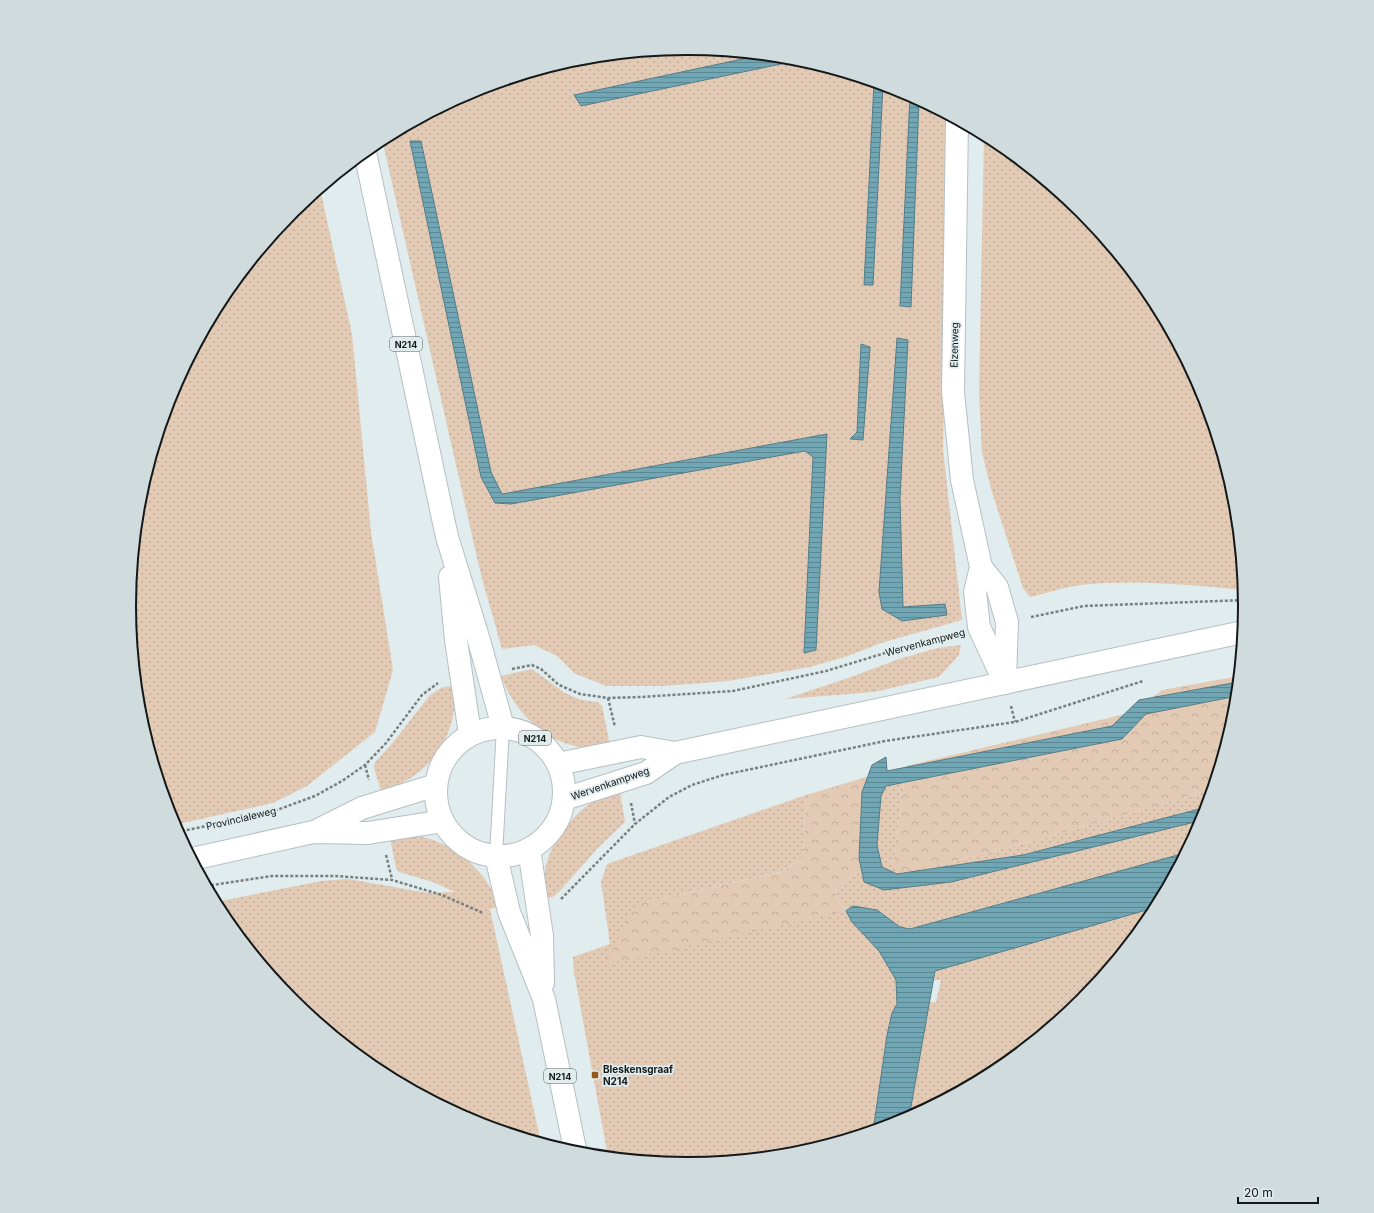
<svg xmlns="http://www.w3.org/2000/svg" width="1374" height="1213" font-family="Inter,sans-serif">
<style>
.grass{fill:url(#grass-dots)}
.forest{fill:url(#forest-crowns)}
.water{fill:url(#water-rules);stroke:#557c86}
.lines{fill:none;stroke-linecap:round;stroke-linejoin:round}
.service-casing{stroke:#b5c0c3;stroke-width:14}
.minor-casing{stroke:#b5c0c3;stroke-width:24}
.tertiary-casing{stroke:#b5c0c3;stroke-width:24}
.secondary-casing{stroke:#b5c0c3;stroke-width:24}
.primary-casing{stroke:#b5c0c3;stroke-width:24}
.path{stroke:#777f80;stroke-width:2.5;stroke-dasharray:3 2;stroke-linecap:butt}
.service{stroke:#fff;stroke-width:12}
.minor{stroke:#fff;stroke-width:22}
.tertiary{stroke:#fff;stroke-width:22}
.secondary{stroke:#fff;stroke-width:22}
.primary{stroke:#fff;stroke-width:22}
.poi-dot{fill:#96591c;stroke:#e0ecee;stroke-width:1.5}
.labels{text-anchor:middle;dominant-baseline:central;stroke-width:3.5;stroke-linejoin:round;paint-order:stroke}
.shield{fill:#e0ecee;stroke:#515859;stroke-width:1}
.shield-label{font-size:9px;font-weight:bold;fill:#141819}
.street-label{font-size:10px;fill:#141819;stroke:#e0ecee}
.poi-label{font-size:10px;font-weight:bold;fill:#141819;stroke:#e0ecee;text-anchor:start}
.rim{fill:none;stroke:#141819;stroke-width:2}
</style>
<defs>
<pattern id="grass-dots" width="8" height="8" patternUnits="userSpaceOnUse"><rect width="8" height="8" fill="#e3cab5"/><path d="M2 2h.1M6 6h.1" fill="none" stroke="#c2ad9b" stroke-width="1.8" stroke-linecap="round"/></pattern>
<pattern id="forest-crowns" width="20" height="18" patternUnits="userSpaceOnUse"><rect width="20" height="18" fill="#e3cab5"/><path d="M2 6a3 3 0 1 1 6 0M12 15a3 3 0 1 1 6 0" fill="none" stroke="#c2ad9b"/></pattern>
<pattern id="water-rules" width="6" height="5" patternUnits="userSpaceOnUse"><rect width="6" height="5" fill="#71a7b4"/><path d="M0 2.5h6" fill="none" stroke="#5c8792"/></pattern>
</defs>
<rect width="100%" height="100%" fill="#e0ecee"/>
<g class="grass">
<path d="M687,48L796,59L901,91L949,116L943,449L962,620L881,643L848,656L810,667L728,681L664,686H606L574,673L557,656L534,645L502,649L481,575L382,139L473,90L578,59Z"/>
<path d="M984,135L997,142L1082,212L1152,296L1203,393L1235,498L1244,590C1190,585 1135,579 1081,585C1064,587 1047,593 1030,597L1023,588L991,489L982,452L979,394Z"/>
<path d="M320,189L352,334L371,532L393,670L375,732L307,786L273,803L174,825L171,820L139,715L129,606L139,497L171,393L223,296L292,211Z"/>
<path d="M961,645L959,655L939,677L874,692L785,699L851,677L899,659L937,648Z"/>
<path d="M532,669L565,693L581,700L598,702L602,706L610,745C600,747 590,748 580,747C542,741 513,709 501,676Z"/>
<path d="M455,686C459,736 429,778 381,791L374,768L375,762L390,746L430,695L443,687Z"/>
<path d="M904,783L893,863L941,865L1047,837L1212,790L1207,807L1023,855L897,874L882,867L877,845L881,796L886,786Z"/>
<path d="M620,792L625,822L598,848L559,892L553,897L546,898C545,889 544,879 545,870C550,842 576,808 602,797C608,795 614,794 620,792Z"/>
<path d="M806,795L803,858L780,872L637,904L846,910L836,898L837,888L850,877L862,871L864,882H951L1203,820L1185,853L910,929L900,927L877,910L846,911L852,922L879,951L896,979L897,1004L892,1013L887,1035L873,1131L796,1154L687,1165L608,1157L574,972L573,957L610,944L601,882L607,864Z"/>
<path d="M415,835C455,843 485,869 500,907L490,909L541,1143L473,1122L377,1071L292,1001L223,917L215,902L321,881L348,879L428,893L455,892L433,882L399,872L396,868L390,838Z"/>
<path d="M1157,907L1151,917L1082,1002L997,1071L909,1118L929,1002H936L941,980H933L935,971Z"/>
</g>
<g class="forest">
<path d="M1239,676L1238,682L1152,698L1162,690Z"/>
<path d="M1237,696L1235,716L1212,790L1047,837L941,865L898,871L893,863L904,783L1122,739L1146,714Z"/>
<path d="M1125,714L1112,726L906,767V766Z"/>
<path d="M867,777L862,792L859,858L862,871L850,877L837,888L836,898L846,911L604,965L637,904L781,872L803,858L806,795Z"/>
</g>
<g class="water">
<path d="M761,55L800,60L581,106L574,95Z"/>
<path d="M874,82L883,85L873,285H864Z"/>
<path d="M910,95L919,100L911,307L900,306Z"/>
<path d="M410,141H421L491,472L502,494L827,434L816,650L804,653L813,457L805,451L511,504L495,503L481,477Z"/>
<path d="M897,338L908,340L900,498L903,607L945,604L947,615L902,621L882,609L879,592Z"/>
<path d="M861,344L870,347L863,440L850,439L857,432Z"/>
<path d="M1238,682L1237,696L1146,714L1122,739L886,786L881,796L877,845L882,867L897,874L1023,855L1207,807L1203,820L951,882L884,890L864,882L859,858L862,792L872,765L886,757L887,771L1112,726L1139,700Z"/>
<path d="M1185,853L1157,907L935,971L909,1118L901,1123L873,1131L887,1035L892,1013L897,1004L896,980L879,951L852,922L846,911L853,906L877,910L900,927L910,929Z"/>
</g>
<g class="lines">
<g class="service-casing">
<path id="service" d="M496,856L503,727"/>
</g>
<g class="minor-casing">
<g id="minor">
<path d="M957,121L953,392L962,480L981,567L975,592L979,627L1005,683"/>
<path d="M981,567L997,587L1007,622L1005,679"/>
</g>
</g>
<g class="tertiary-casing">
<g id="tertiary">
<path d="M558,764L641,747L675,753L1243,632"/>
<path d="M564,799L646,773L675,753"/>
</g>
</g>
<g class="secondary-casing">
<g id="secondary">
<path d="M318,830L362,808L436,785"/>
<path d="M192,859L313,832L368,833L443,821"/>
</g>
</g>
<g class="primary-casing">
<g id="primary">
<path d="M365,152L447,537L478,637L503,727"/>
<path d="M450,577L456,640L470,734"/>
<circle cx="500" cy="792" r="64"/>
<path d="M529,849L542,936L543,983"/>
<path d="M496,856L509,912L544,999L576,1154"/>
</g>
</g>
<g class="path">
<path d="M1031,617L1084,606L1245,600"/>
<path d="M512,669L532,665L541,669L559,685L580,694L608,698L641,697L733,691L826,671L918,643L955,633"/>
<path d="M608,698L615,727"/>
<path d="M1011,706L1015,722"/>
<path d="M365,765L369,780"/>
<path d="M631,803L635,824"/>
<path d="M177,832L266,814L315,796L342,781L365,765L386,743L422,695L438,683"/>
<path d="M386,855L392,879"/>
<path d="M206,886L272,876H335L392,880L442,895L483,913"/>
<path d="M561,899L635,824L669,797L692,785L723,775L885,741L1015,722L1143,681"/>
</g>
<use href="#service" class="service"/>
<use href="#minor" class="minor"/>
<use href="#tertiary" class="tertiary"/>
<use href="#secondary" class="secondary"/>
<use href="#primary" class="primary"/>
</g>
<rect class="poi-dot" x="591" y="1071" width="8" height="8" rx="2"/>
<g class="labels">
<g class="shield">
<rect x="390" y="337" width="32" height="14" rx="3"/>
<rect x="519" y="731" width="32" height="14" rx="3"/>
<rect x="544" y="1069" width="32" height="14" rx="3"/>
</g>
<g class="shield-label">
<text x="406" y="344">N214</text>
<text x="535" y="738">N214</text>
<text x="560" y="1076">N214</text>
</g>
<g class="street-label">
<text transform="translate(954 345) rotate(-89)">Elzenweg</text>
<text transform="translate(925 642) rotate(-15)">Wervenkampweg</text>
<text transform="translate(610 783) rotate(-19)">Wervenkampweg</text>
<text transform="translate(241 818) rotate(-13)">Provincialeweg</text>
</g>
<g class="poi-label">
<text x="603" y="1069">Bleskensgraaf<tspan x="603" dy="12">N214</tspan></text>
</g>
</g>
<path d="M0 0H1374V1213H0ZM136 606a551 551 0 1 1 1102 0a551 551 0 1 1-1102 0Z" fill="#d0dbdd" fill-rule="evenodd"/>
<path class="rim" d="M136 606a551 551 0 1 1 1102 0a551 551 0 1 1-1102 0Z"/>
<path d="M1238 1197v6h80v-6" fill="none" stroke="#141819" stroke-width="2"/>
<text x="1244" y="1197" font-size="12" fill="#141819" stroke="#e0ecee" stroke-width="3" paint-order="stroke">20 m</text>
</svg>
